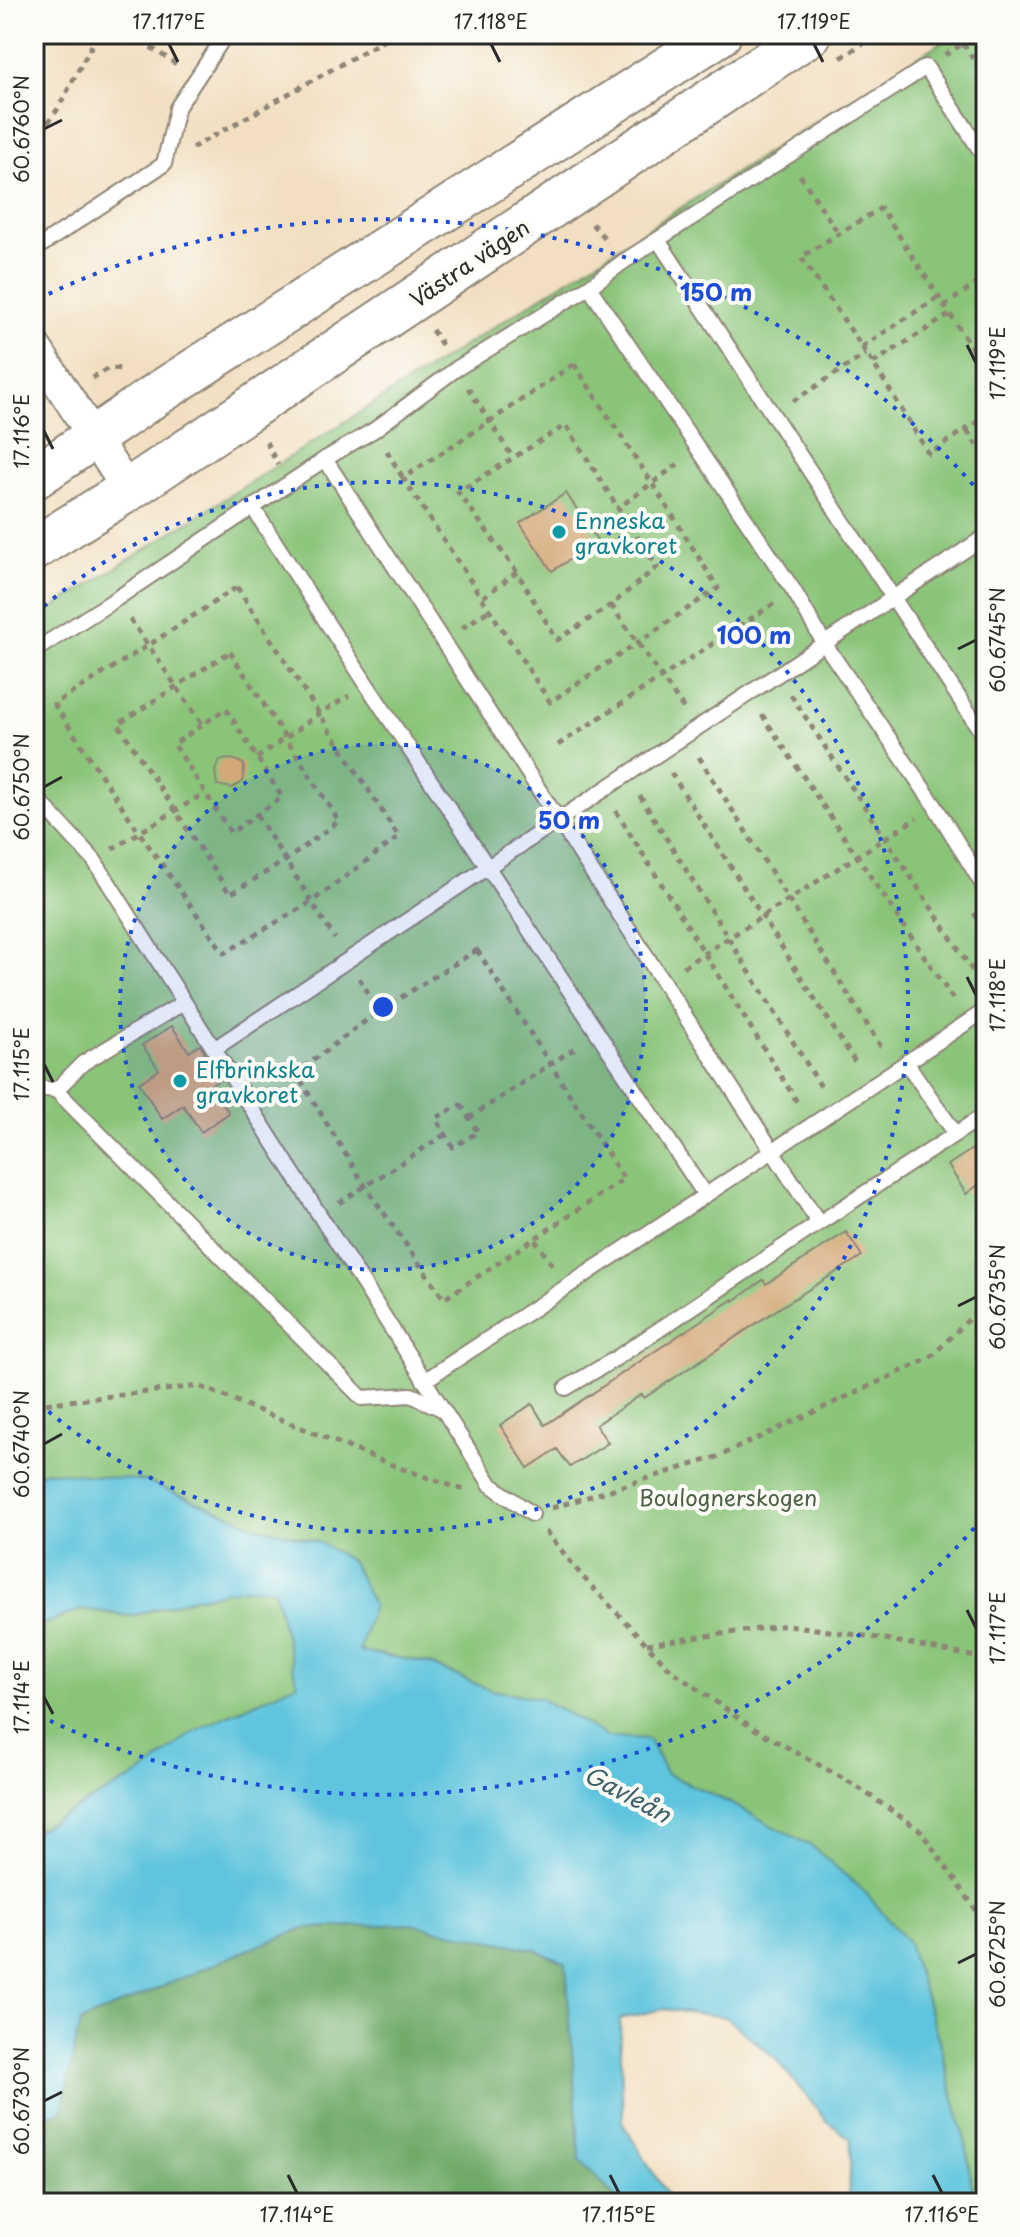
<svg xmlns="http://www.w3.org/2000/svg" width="1020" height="2237" font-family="'Playpen Sans',sans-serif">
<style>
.green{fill:#8ac479;stroke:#5a7852;stroke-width:2}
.forest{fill:#6faa69;stroke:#4d6a4a;stroke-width:2}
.water{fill:#5fc4dd;stroke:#457884;stroke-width:2}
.building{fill:#d4a878}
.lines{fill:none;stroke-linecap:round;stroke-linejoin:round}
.service-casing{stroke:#8e8576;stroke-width:18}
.minor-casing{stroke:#8e8576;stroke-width:34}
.secondary-casing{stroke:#8e8576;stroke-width:46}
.path{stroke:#8e8576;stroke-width:5;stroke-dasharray:6 6;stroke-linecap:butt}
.service{stroke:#fff;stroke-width:14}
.minor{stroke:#fff;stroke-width:30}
.secondary{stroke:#fff;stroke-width:42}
.ticks{fill:none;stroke:#2b2b2b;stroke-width:3}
.ring{fill:none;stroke:#1d4ed8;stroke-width:4;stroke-dasharray:4 8}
.culture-dot{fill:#0f9aa8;stroke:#fdfcf7;stroke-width:3}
.labels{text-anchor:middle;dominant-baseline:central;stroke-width:8;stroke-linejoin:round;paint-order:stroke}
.street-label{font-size:22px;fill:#2b2b2b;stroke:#fdfcf7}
.culture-label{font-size:22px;fill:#0d838f;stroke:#fdfcf7;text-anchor:start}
.park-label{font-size:22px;fill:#4c6146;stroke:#fdfcf7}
.water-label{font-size:24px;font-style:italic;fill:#3d6169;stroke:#fdfcf7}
.centre{fill:#1d4ed8;stroke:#fdfcf7;stroke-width:4}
.ring-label{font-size:24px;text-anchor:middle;font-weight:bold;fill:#1d4ed8;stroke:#fdfcf7;stroke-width:8;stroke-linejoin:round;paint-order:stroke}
.neatline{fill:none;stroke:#2b2b2b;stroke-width:3}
.ticks-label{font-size:20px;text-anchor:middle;fill:#2b2b2b}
</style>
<rect width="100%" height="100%" fill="#fdfcf7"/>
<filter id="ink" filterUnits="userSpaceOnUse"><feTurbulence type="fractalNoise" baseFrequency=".0125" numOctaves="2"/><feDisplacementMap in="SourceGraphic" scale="16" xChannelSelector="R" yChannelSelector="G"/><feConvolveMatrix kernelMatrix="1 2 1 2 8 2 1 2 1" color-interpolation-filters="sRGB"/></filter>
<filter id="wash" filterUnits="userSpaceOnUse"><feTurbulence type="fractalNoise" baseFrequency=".006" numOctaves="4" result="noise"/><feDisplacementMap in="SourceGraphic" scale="32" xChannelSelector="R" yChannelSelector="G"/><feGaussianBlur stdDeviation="1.8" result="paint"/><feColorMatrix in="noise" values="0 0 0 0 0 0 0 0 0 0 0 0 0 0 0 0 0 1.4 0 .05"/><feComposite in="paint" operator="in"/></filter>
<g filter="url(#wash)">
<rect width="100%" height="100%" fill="#f2dfc1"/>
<g class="green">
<path d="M954,34H986V2203H974L966,2145L939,2041L908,1943L730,1803L667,1774L648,1739L608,1737L540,1698L490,1690L427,1663L359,1651L319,1542L259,1527L145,1481L34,1476V620Z"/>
<path d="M244,1588L274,1589L297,1684L194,1731L144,1772L34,1831V1628L83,1609L131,1616L194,1598Z"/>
</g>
<path class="forest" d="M411,1924L537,1950L566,1964L580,2160L621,2203H34V2118L62,2112L80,2022L242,1952L304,1928Z"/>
<path class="water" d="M45,1471L145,1481L259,1527L319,1542L352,1562L373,1605L359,1651L427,1663L490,1690L540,1698L608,1737L648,1739L667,1774L730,1803L813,1847L866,1893L908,1943L939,2041L966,2145L974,2203H849L851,2139L827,2121L774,2057L726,2017L662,2009L620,2019L623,2124L672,2203H621L580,2160L566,1964L537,1950L411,1924L304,1928L242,1952L80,2022L62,2112L34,2118V1831L144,1772L194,1731L297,1684L274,1589L244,1588L194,1598L131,1616L83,1609L34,1628V1476Z"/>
<g id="blocks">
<g class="building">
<path d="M566,493L598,541L552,571L520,523Z"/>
<path d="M232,759L244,764L243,782L232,788L217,785L215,771L220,760Z"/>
<path d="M172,1026L189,1052L200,1045L221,1079L211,1085L229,1113L201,1132L183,1105L162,1119L139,1083L159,1070L142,1045Z"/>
<path d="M986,1140V1179L966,1194L948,1165Z"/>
<path d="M846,1232L862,1256L781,1307L644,1398L642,1394L596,1425L608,1443L570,1467L557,1449L528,1468L500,1425L532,1404L545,1425L733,1299L734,1301L763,1280L766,1284Z"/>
</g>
</g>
</g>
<g filter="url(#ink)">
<use href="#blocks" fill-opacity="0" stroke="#8e8576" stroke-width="2"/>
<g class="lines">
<g class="service-casing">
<g id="service">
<path d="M658,240L986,739"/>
<path d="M34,250L164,164L177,108L226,34"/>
<path d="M589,287L794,591L824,643L935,806L986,890"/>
<path d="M325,459L819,1223L615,1359L566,1388"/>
<path d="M253,508L367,685L705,1195"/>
<path d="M34,651L116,599L325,459L374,430L456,369L589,287L623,262L926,67L986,159"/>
<path d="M34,795L94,860L491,1485L532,1514"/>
<path d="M214,1049L986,536"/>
<path d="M906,1062L955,1133"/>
<path d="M34,1088L56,1090L362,1398L411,1395L440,1408"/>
<path d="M56,1090L83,1063L183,1003"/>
<path d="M819,1223L986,1114"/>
<path d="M424,1381L986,1010"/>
</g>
</g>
<g class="minor-casing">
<path id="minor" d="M34,345L128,490"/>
</g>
<g class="secondary-casing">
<g id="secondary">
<path d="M34,478L157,394L720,34"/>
<path d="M34,549L128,490L810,34"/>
</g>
</g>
<g class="path">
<path d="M131,34L179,66"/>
<path d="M963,44L986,78"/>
<path d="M945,55L978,34"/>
<path d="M841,58L877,34"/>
<path d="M34,143L57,110L98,34"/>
<path d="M192,148L395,34"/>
<path d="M800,175L839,234"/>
<path d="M592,224L608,242"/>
<path d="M944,306L986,277"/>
<path d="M432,330L444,348"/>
<path d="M862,347L937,298"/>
<path d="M873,363L949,315"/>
<path d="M574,364L652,483L718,588L550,702L403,478L489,422Z"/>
<path d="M986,370L881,208L801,257L873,363L929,454L986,416"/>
<path d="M92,378L109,368L123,369"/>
<path d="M468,388L513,458"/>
<path d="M793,401L866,354"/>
<path d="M967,431L986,459"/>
<path d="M266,442L278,465"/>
<path d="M387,451L403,478"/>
<path d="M517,572L458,492L566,425L618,508"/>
<path d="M237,587L399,837L311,902L224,953L139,832L54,704L149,645Z"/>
<path d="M483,597L517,572L557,640L611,605L657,567L618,508L681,462"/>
<path d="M611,605L684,709"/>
<path d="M130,619L202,724"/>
<path d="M462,628L488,611"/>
<path d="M230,652L339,821L285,861L230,894L118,724Z"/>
<path d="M791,695L984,988"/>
<path d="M226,709L282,797L231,833L174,744Z"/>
<path d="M762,715L955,1002"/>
<path d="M558,745L775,603"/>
<path d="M699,757L883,1050"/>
<path d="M257,758L319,714L349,696"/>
<path d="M671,773L857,1065"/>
<path d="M640,796L823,1090"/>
<path d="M616,811L799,1105"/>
<path d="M257,815L335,939"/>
<path d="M112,849L205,793"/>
<path d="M974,913L986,932"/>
<path d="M477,950L624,1179L444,1299L365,1186L296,1073L379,1011Z"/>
<path d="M683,967L917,818"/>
<path d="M359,978L379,1011"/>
<path d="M461,1105L478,1132L453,1147L436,1118Z"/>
<path d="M469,1118L578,1046"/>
<path d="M339,1203L446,1134"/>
<path d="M535,1240L555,1269"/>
<path d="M34,1405L199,1386L397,1467L464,1490"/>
<path d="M552,1508L717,1457L930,1358L986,1302"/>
<path d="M546,1531L582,1576L672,1671L751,1727L853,1784L920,1830L986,1924"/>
<path d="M647,1644L788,1625L885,1639L986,1659"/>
</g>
<use href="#service" class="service"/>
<use href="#minor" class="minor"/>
<use href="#secondary" class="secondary"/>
</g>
</g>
<path class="ticks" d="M169,44L178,62M491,44L500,62M814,44L823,62M44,129L62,120M967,345L976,363M44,431L53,449M958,649L976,640M44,787L62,777M967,977L976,995M44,1064L53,1082M958,1306L976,1297M44,1444L62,1434M967,1610L976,1628M44,1697L53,1714M958,1963L976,1954M44,2101L62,2092M288,2175L297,2193M610,2175L619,2193M933,2175L942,2193"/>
<circle cx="383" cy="1007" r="263" fill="#1d4ed8" fill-opacity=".12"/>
<g class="ring">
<circle cx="383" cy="1007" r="263"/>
<path d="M35 614A525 525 0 1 1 35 1400"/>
<path d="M982 1519A788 788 0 0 1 38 1715M38 299A788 788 0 0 1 982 495"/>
</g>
<g class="culture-dot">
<circle cx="559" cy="532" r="8"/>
<circle cx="180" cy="1081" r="8"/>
</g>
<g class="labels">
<g class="street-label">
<text transform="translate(469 262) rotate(-34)">Västra vägen</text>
</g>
<g class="culture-label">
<text x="575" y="519">Enneska<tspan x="575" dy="25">gravkoret</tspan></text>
<text x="196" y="1068">Elfbrinkska<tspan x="196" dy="25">gravkoret</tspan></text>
</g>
<g class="park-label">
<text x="728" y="1496">Boulognerskogen</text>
</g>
<g class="water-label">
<text transform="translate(628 1793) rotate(28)">Gavleån</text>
</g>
</g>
<circle cx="383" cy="1007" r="12" class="centre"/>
<g class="ring-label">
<text x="716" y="301">150 m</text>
<text x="754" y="644">100 m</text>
<text x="569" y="829">50 m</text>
</g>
<rect width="1020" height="2237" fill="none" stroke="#fdfcf7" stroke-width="88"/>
<rect x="44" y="44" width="932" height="2149" class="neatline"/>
<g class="ticks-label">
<text x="169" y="29">17.117°E</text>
<text x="491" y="29">17.118°E</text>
<text x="814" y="29">17.119°E</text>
<text transform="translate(22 129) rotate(-90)" y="7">60.6760°N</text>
<text transform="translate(998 363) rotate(-90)" y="7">17.119°E</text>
<text transform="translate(22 431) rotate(-90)" y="7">17.116°E</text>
<text transform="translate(998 640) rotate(-90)" y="7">60.6745°N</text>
<text transform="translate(22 787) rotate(-90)" y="7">60.6750°N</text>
<text transform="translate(998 995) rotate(-90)" y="7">17.118°E</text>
<text transform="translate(22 1064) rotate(-90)" y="7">17.115°E</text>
<text transform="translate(998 1297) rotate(-90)" y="7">60.6735°N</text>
<text transform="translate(22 1444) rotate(-90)" y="7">60.6740°N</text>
<text transform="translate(998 1628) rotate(-90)" y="7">17.117°E</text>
<text transform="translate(22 1697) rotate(-90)" y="7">17.114°E</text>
<text transform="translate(998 1954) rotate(-90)" y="7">60.6725°N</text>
<text transform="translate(22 2101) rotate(-90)" y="7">60.6730°N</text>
<text x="297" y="2222">17.114°E</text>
<text x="619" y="2222">17.115°E</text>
<text x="942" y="2222">17.116°E</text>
</g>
</svg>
